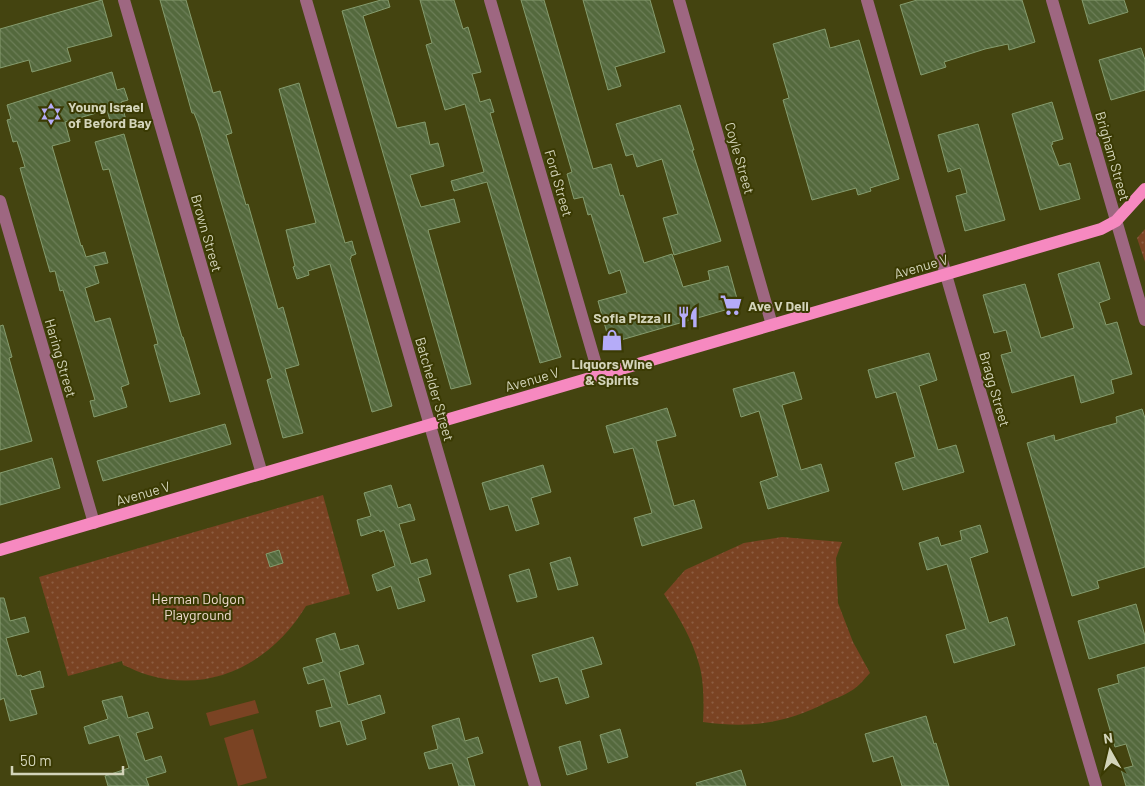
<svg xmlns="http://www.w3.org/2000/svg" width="1145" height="786" font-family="Barlow,sans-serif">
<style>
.green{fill:#7a4323}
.park{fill:url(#park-dots)}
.building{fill:url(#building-back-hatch);stroke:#859c6e}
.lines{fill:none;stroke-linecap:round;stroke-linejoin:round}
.minor{stroke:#9e6781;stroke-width:12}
.major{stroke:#f689c0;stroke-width:12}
.labels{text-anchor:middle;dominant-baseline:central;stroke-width:4;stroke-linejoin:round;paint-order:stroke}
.poi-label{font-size:14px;font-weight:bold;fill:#d3d4ba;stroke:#3a3a03;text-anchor:start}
.street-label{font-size:14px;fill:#d3d4ba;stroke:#3a3a03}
.park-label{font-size:14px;fill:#f1dbd0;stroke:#3a3a03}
</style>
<defs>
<pattern id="park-dots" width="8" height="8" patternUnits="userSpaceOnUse" patternTransform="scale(1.25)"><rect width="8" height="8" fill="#7a4323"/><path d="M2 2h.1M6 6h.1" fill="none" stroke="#8c5d41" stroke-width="1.8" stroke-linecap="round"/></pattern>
<pattern id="building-back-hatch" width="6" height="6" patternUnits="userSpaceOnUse" patternTransform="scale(1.25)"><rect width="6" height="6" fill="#54693d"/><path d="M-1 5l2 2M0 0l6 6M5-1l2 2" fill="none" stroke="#6c7e57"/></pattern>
</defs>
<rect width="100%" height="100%" fill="#444410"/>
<g class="green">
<path d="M255,700L259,713L210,726L206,713Z"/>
<path d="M253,729L267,778L238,786L224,738Z"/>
</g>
<g class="park">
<path d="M1145,229V262L1137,238Z"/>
<path d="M323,495L350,594L306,606C272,662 213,694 148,675C140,673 131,668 123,665L122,661L68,676L39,577Z"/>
<path d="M782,537L842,542L836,558L838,603L853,642L870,673C865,678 860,685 854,689C847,694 837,698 830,701C786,723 752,729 703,722C704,705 704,680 699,664C692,638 678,616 664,594L685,570L744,543Z"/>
</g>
<g class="building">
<path d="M102,0L112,36L67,48L71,61L32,72L29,60L0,68V29Z"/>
<path d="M160,0H186L213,93L220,91L232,133L226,135L246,205L248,204L278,309L283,307L299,365L285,369L303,433L283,438L267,380L272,378L251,304L198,123L194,113H192Z"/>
<path d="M381,0H388L390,7L363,16L397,128L425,122L430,145L438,143L444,166L410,175L417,197L421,207L454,199L460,222L428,230L471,384L451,389L342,11Z"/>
<path d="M420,0H454L463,29L468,27L481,72L472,74L476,87L480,102L490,99L494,112L490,113L561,357L540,363L487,182L454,191L451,181L484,172L465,104L445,110L426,45L432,43Z"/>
<path d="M521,0H544L593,169L611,164L620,196L623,195L644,263L672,254L683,287L710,280L708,271L728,266L739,306L614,342L609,340L598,301L627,293L620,270L609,274L591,214L588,215L583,197L574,199L567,174L572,172Z"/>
<path d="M583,0H650L665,52L615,67L621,86L608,90Z"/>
<path d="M917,0H1022L1035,42L1009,50L1008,44L985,49L944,62L946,67L921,75L900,5Z"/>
<path d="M1082,0H1124L1128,12L1089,24Z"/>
<path d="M825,29L830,48L859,40L899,179L870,188L871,191L858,195L856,188L812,200L783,100L789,98L773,44Z"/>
<path d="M1141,48L1145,60V90L1111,100L1099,60Z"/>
<path d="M112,72L117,90L124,88L128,100L121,102L126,120L111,124L107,110L65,122L70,141L52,146L81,246L82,245L86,257L105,252L108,263L94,266L99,283L85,288L95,322L110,318L129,384L121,387L127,407L94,417L90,401L95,400L63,290L60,291L55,271L50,272L43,248L20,168L25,167L17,141L13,142L7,120L11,119L7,105Z"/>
<path d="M299,83L345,243L352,241L354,249L356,254L351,256V258L350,259L392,406L372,412L330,264L308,271L309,275L297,279L293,267L295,266L286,230L316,223L279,89Z"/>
<path d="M1052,102L1063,139L1052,142L1053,144L1051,145L1059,166L1070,163L1080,199L1040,210L1012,114Z"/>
<path d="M680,105L694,150H692L721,241L674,255L663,218L678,214L662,159L637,167L633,154L626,156L616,124Z"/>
<path d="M978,124L1005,220L965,231L956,196L967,193L961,170L960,168L948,172L938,135Z"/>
<path d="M124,134L182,337H183L200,394L170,402L154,345L158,344L109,169L103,170L95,142Z"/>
<path d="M1099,262L1110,299L1099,303L1106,325L1117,322L1132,374L1111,380L1114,393L1081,403L1074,375L1012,393L1001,355L1012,352L1006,330L994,333L983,295L1025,284L1041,338L1074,328L1058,274Z"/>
<path d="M3,325L12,357L9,358L32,441L0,450V326Z"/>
<path d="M929,353L937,380L919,386L938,450L956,445L964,472L903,490L895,463L915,457L896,392L876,398L868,370Z"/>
<path d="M794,372L802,399L782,405L801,470L821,464L829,491L768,509L760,482L778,476L759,411L741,417L733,389Z"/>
<path d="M667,408L676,436L656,441L674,506L694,500L702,528L642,546L634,518L652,513L633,448L614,453L606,426Z"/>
<path d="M1142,409L1145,418V567L1097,581L1099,588L1072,596L1027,443L1054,435L1055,441L1095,429L1117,423L1116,417Z"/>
<path d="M225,424L231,444L103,481L97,461Z"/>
<path d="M52,458L60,488L0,505V473Z"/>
<path d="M543,465L551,492L531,498L539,524L516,531L508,505L490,510L482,483Z"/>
<path d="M391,485L398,508L410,504L415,520L399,524L411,564L427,559L431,574L418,578L425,601L398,609L391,586L377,591L372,575L395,566L384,530L380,532L379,530L361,536L357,520L371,516L364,493Z"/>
<path d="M980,525L988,552L970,558L989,623L1007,617L1015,645L954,663L946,635L966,629L947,564L927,570L919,543L938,537L941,546L962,540L960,531Z"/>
<path d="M279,550L283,563L270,567L266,554Z"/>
<path d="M570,557L578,585L558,590L550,563Z"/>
<path d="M529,569L537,597L517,602L509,575Z"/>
<path d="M0,598H4L10,621L25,617L29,632L6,638L17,676L21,675L22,677L40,671L44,687L30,690L37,714L10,721L4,698L0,700Z"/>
<path d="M1136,604L1145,636V643L1089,659L1078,621Z"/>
<path d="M335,633L340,650L358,645L364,664L339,672L348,705L380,695L385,713L361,721L366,739L347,745L340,721L320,727L316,711L332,707L324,679L308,684L303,668L323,662L316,639Z"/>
<path d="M593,637L602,664L581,670L589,697L566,704L558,677L540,682L532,655Z"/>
<path d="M1145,667V786H1126L1121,769L1133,766L1126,744L1115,747L1098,689L1119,683L1117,675Z"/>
<path d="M122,696L128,718L148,712L153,728L136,733L145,761L161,756L166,772L146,778L149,786H108L105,776L129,768L119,735L89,744L84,727L108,719L102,701Z"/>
<path d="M926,716L934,744L936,743L949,786H902L893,756L873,762L865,734Z"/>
<path d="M459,718L465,741L478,737L483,753L467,758L475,786H459L452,763L429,769L424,753L438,749L432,726Z"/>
<path d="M620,729L628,757L608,763L600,735Z"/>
<path d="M580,741L587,769L567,775L559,747Z"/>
<path d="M741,770L746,786H697L696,783Z"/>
</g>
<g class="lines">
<g class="minor">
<path d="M124,0L262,474"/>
<path d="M306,0L535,786"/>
<path d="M490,0L599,375"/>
<path d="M679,0L772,325"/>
<path d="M867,0L953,299L1096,786"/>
<path d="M1052,0L1145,320"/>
<path d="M0,201L94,523"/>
</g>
<path class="major" d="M0,550L1101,229L1116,221L1145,189"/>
</g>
<defs>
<g id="synagogue-bare" transform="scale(1.725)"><path d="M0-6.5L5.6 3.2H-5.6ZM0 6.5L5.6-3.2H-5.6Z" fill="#b5acf8" stroke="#3a3a03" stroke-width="2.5" paint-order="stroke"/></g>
<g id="supermarket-bare" transform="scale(1.725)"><path d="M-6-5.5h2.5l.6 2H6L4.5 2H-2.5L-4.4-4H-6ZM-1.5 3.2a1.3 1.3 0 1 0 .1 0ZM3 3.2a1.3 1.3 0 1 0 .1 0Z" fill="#b5acf8" stroke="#3a3a03" stroke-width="2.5" paint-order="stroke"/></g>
<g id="restaurant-bare" transform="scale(1.725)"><path d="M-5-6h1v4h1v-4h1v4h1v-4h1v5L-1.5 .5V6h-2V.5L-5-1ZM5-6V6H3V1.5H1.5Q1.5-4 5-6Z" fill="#b5acf8" stroke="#3a3a03" stroke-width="2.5" paint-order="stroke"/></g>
<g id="shop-bare" transform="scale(1.725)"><path d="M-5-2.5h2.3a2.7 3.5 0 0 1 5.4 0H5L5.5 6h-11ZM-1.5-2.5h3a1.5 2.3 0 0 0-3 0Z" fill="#b5acf8" stroke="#3a3a03" stroke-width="2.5" paint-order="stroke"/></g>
</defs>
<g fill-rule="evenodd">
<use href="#synagogue-bare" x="51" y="114"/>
<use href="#supermarket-bare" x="731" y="305"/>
<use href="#restaurant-bare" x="688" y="317"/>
<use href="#shop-bare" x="612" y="340"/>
</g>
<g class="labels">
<g class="poi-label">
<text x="68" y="106">Young Israel<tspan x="68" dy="16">of Beford Bay</tspan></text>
<text x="748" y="305">Ave V Deli</text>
<text x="671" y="317" text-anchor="end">Sofia Pizza II</text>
<text x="612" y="363" text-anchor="middle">Liquors Wine<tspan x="612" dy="16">&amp; Spirits</tspan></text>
</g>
<g class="street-label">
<text transform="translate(1113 156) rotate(74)">Brigham Street</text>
<text transform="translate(740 158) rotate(74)">Coyle Street</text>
<text transform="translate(559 183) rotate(74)">Ford Street</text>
<text transform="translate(207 233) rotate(74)">Brown Street</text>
<text transform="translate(921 266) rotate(-16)">Avenue V</text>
<text transform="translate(61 358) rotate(74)">Haring Street</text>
<text transform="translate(532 379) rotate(-16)">Avenue V</text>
<text transform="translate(435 389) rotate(74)">Batchelder Street</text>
<text transform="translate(995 389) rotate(74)">Bragg Street</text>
<text transform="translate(143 493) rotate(-16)">Avenue V</text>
</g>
<g class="park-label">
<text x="198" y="598">Herman Dolgon<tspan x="198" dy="16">Playground</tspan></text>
</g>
</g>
<g transform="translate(1110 751) rotate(352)" stroke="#3a3a03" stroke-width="4" paint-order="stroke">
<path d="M0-4L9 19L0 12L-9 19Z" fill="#d3d4ba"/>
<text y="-8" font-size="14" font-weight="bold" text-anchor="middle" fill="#d3d4ba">N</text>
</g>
<path d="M12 766v8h111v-8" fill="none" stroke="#d3d4ba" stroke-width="2.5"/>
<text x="20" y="766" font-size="15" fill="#d3d4ba" stroke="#3a3a03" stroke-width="4" paint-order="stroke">50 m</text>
</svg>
